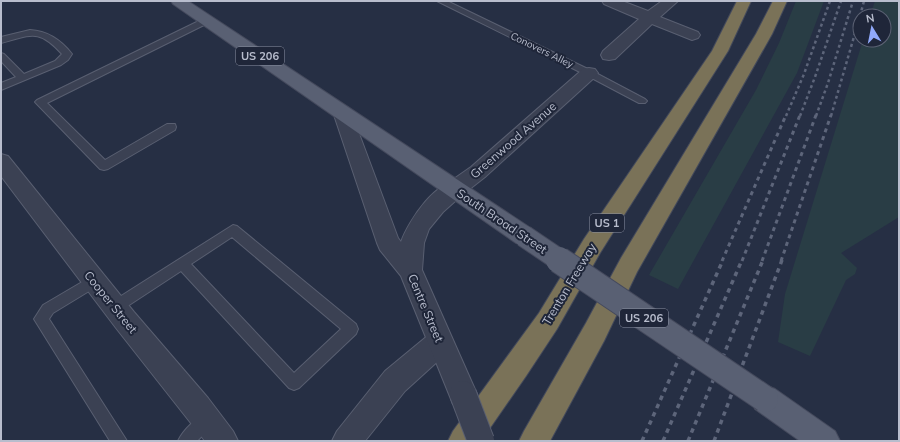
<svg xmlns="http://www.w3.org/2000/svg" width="900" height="442" font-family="Mulish,sans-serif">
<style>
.green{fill:#293d45}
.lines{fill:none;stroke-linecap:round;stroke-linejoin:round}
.service-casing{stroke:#595f71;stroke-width:2}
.minor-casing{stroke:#595f71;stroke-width:2}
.tertiary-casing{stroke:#595f71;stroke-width:2}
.primary-casing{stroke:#454a5d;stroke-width:2}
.motorway-casing{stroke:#43495b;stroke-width:2}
.service{fill:#3b4153;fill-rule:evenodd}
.minor{fill:#3b4153;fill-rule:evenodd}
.tertiary{fill:#3b4153;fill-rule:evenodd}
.primary{fill:#596073;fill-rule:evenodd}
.motorway{fill:#7a7258;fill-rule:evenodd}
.rail-far2{stroke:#5d657a;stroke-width:2.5;stroke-dasharray:3 3;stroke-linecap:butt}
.rail-far1{stroke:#5d657a;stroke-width:3;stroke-dasharray:4 4;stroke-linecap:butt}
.rail{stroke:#5d657a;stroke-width:3.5;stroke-dasharray:4.5 4.5;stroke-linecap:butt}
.tertiary-bridge-casing{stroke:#595f71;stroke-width:28;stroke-linecap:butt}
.primary-bridge-far1-casing{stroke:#454a5d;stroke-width:23;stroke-linecap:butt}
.primary-bridge-casing{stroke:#454a5d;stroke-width:28;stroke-linecap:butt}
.tertiary-bridge{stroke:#3b4153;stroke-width:26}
.primary-bridge-far1{stroke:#596073;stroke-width:21}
.primary-bridge{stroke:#596073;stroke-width:26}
.labels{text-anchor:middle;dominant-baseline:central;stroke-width:4;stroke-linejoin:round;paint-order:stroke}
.far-street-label{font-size:10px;fill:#b8bdcd;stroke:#1f2639}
.shield{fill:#1f2639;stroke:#8a90a1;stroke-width:1}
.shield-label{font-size:11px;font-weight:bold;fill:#b8bdcd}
.street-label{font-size:12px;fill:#b8bdcd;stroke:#1f2639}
</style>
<rect width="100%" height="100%" fill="#262f44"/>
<g class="green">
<path d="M796,1H824L797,73L678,289L649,275L756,90L779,43Z"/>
<path d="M875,1H899V217L841,253L857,268L855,274L846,280L810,356L778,342L785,294L863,40H884V16H870Z"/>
</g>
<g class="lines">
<g class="service-casing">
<g id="service">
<path d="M437,1H447L592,71L645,99L647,101L645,103H639L586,75Z"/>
<path d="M207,17L211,20L210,22L47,103L105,160L167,124H175L176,127L175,130L108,169L104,170L100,169L35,102L37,100Z"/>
<path d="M30,30C48,31 61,40 72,54L68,60L61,65L1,90V83L16,77L1,61V53L4,54L24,74L55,61L62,54C38,28 32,35 1,43V37Z"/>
<path d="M233,225L237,226L356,324L358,329L356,334L299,388L294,390L289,388L181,271L120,311L115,313L110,311L108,307L110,303ZM232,237L341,329L294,373L191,264Z"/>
<path d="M94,275L99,277L101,281L99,285L53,313L49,319L127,441H110L34,319L43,305Z"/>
<path d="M208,412L213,415L216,420L213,425L197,441H178C183,430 197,417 208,412Z"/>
</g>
</g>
<g class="minor-casing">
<g id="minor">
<path d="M602,1H622L648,11L662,1H678L660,17L698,32L700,35L698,38L692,40L652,24L615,59L609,60L603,59L601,55L603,51L639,19L604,4Z"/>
<path d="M589,68L595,69L598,73L595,77L485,177L462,195L455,197L448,195L445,189L448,183L471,167L583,69Z"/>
<path d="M1,154L8,156L134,312L208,398L233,431L238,441H205L116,328L1,176Z"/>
<path d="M440,330L449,333L453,342L449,351L405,391L365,441H332L337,431L385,371L431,333Z"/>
</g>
</g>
<g class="tertiary-casing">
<path id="tertiary" d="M342,106L349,108L351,112L398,238L401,242C408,222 438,175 462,183L465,189L462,195L443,212L429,229L424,243L422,270L477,394L473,404L463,408L453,404L401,276L380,250L377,243L333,112L335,108Z"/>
</g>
<g class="primary-casing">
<g id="primary">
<path d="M171,1H188L532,229L535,236L532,243L524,245L516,243L173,4Z"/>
<path d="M765,385L775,389L835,431L840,441H800L755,409L751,399L755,389Z"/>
</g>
</g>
<g class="motorway-casing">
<g id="motorway">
<path d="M737,1H751L728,51L600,253L557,329L526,376L481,441H448L453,431L539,313L584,239L712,51Z"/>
<path d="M773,1H787L772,34L637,272L604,341L550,441H519L524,431L586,323L621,258L756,34Z"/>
</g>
</g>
<use href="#service" class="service"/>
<use href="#minor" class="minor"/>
<use href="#tertiary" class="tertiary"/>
<use href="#primary" class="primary"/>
<use href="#motorway" class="motorway"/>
<g class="rail-far2">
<path d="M860,16L864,1"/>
<path d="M786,116L804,74L830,1"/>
<path d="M800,116L815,77L841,1"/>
<path d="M816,116L828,83L853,1"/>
<path d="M831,116L860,16"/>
</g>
<g class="rail-far1">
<path d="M722,261L786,115"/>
<path d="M742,261L800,115"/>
<path d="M762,261L816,115"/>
<path d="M781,261L831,115"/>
</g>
<g class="rail">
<path d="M642,441L723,260"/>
<path d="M663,441L742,260"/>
<path d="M688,441L763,260"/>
<path d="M714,441L782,260"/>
</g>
<g class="tertiary-bridge-casing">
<path id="tertiary-bridge" d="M463,394L481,441"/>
</g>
<g class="primary-bridge-far1-casing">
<path id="primary-bridge-far1" d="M524,236L561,261"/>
</g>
<g class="primary-bridge-casing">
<path id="primary-bridge" d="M559,260L765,399"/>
</g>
<use href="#tertiary-bridge" class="tertiary-bridge"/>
<use href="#primary-bridge-far1" class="primary-bridge-far1"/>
<use href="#primary-bridge" class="primary-bridge"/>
</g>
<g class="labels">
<g class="far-street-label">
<text transform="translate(542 50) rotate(26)">Conovers Alley</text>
</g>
<g class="shield">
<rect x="236" y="47" width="48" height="18" rx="3"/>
<rect x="590" y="214" width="34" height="18" rx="3"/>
<rect x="620" y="309" width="48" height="18" rx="3"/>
</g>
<g class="shield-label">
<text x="260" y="56">US 206</text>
<text x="607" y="223">US 1</text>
<text x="644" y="318">US 206</text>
</g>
<g class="street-label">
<text transform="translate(513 140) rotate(-41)">Greenwood Avenue</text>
<text transform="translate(502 221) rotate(34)">South Broad Street</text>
<text transform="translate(569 284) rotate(-59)">Trenton Freeway</text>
<text transform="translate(111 302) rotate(51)">Cooper Street</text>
<text transform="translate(426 308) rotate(67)">Centre Street</text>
</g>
</g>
<rect width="900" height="442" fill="none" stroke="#b8bdcd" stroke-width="4"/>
<g transform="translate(872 28) rotate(350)"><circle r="19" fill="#1f2639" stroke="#5c6274"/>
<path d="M0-3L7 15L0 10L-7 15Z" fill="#90a9fb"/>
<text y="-6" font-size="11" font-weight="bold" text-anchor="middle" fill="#b8bdcd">N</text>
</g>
</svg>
